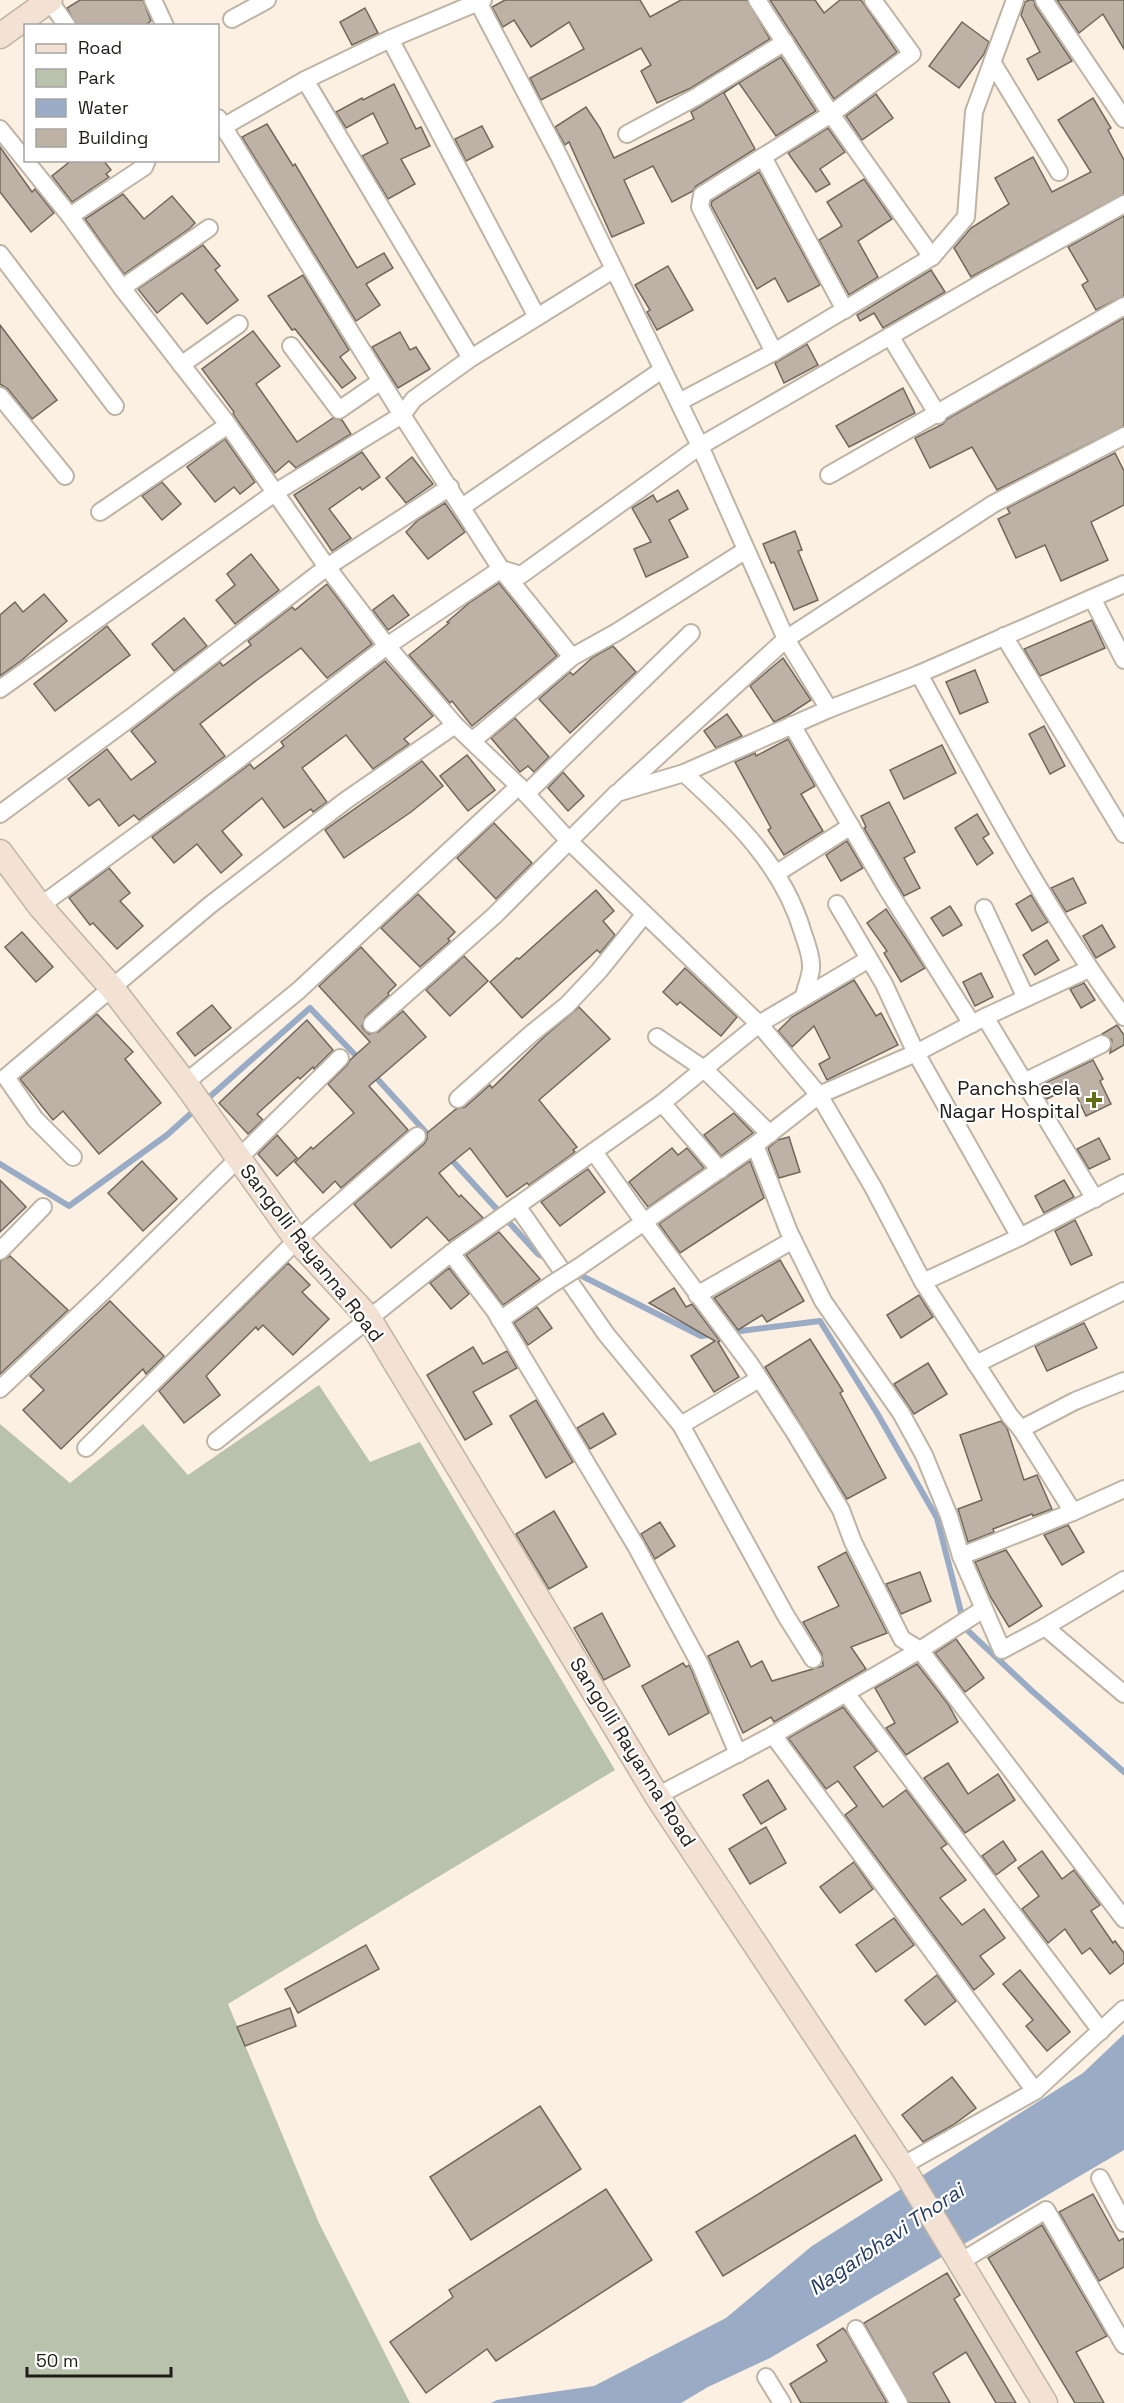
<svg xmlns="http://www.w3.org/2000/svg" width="1124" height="2403" font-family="'Space Grotesk',sans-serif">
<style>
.green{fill:#b9c2ad}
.water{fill:#9aabc5}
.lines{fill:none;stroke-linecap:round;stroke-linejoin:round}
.stream{stroke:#9aabc5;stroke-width:6}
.building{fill:#bdb2a5;stroke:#71675b;stroke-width:1.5}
.street-casing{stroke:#beb4a6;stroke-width:20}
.secondary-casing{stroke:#beb4a6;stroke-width:27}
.street{stroke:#fff;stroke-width:16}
.secondary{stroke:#f3e1d3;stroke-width:24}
.street-bridge-casing{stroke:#beb4a6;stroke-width:20;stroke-linecap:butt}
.street-bridge{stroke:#fff;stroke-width:16}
.poi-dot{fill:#606d15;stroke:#fff;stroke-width:2}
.labels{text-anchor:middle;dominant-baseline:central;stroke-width:4.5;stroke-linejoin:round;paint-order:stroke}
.poi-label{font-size:20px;fill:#201c17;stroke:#fff;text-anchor:end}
.street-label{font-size:20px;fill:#201c17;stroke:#fff}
.water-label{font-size:21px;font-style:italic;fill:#223b60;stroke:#fff}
</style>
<rect width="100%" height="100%" fill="#fbf0e2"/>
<path class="green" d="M319,1385L370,1462L420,1442L615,1770L228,2004L319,2223L410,2403H0V1424L70,1483L143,1424L188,1475Z"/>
<path class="water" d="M1124,2034V2150L770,2358L708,2387L681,2403H491L497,2400L594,2386L726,2318L812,2246L1083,2073Z"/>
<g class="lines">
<g class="stream">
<path d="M372,1073L432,1139"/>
<path d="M205,1101L310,1008L361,1061"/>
<path d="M449,1157L538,1254L548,1259"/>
<path d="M0,1164L69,1206L167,1135L197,1108"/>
<path d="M576,1273L701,1336L820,1321L877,1413L937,1518L965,1628L1032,1691L1124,1772"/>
</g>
</g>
<g class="building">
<path d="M80,0H143L151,21L144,26H77L67,8Z"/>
<path d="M505,0H640L650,17L681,0H747L770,39L691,88L657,103L641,71L651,65L641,48L541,100L530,78L584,49L569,22L531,47L514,20L503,27L492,7Z"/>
<path d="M770,0H815L824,13L840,0H861L897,52L834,99Z"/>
<path d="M1029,0H1034L1035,6L1072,61L1038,80L1027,59L1040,52L1021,15L1025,2Z"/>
<path d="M1057,0H1124V49L1103,14L1079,33Z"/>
<path d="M365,8L378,33L352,45L340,22Z"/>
<path d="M962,22L989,42L984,54L959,88L929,66Z"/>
<path d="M781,57L816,111L776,136L739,83L724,93L755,149L696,186L693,191L672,202L653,166L624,180L644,223L612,237L569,142L565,145L555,127L586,107L600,128L614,158L694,119L691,112Z"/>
<path d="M394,84L416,129L421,127L430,146L401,159L415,184L388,199L362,156L388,143L373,113L346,128L336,112L362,98L363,100Z"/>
<path d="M876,94L893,118L862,140L846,116Z"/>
<path d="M1093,98L1111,128L1108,130L1124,160V194L971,277L954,248L971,228L1009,204L995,178L1033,157L1052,192L1091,172L1058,120Z"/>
<path d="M267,124L293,166L295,164L357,268L384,253L393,268L366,284L380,305L356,321L242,137Z"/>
<path d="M482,126L493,147L466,161L455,139Z"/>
<path d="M828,128L845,152L820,169L830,184L816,192L788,153Z"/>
<path d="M0,147L32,192L35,189L54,213L31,232L0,192Z"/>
<path d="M72,160H103L111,170L106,174L109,177L72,202L52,176Z"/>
<path d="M759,172L820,285L788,302L775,278L757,289L711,205L712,201Z"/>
<path d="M864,179L892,219L858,241L878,277L849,295L819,240L842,226L827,202Z"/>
<path d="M123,194L144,219L172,196L195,223L189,229L124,274L85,219Z"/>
<path d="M1124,216V296L1096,310L1082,285L1088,281L1068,247Z"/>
<path d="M203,245L220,266L215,270L238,300L207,324L182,293L157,313L138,289Z"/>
<path d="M668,266L693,310L657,330L647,312L650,310L635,285Z"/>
<path d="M931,270L945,292L883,328L874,313L860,321L857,315Z"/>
<path d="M303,275L349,350L340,357L356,378L342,388L295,329L292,330L268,296Z"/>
<path d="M1124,318V426L997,490L972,447L930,468L915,438L943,424L947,419Z"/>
<path d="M0,325L57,400L32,419L8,389L0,384Z"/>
<path d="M253,331L280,366L256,384L297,442L333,418L342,420L351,434L296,468L289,461L275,473L233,414L234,412L202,369Z"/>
<path d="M400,332L410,350L416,347L430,369L398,388L372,347Z"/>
<path d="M807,344L818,365L784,383L775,363Z"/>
<path d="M903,388L915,413L849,447L836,426Z"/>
<path d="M225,439L255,482L240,494L234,487L215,502L187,467Z"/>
<path d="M362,452L380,477L362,490L360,487L329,509L351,538L332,551L294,495Z"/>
<path d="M1115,453L1124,471V505L1091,522L1108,560L1061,581L1045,545L1016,558L998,519L1010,513L1007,508Z"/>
<path d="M412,457L433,484L406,503L386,478Z"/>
<path d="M162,482L181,504L162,520L142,496Z"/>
<path d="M678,490L688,509L669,520L688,557L646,577L634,549L651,542L632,508L653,495L657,502Z"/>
<path d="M445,503L465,532L428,559L406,532L418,520Z"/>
<path d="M795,531L802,550L798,551L818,600L794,610L774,562L771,563L763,544Z"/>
<path d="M251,554L279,590L235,624L216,600L235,585L227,574Z"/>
<path d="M499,583L557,656L472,726L452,701L450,703L409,655L449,623L447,622L469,603Z"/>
<path d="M327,584L372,644L327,678L301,648L257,680L200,724L225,756L139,820L134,815L119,826L99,799L89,806L68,779L107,749L131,780L156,762L131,731L220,662L223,666L251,645L248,641L292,607L295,610Z"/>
<path d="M44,594L67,621L22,660L0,676V615L15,602L23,612Z"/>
<path d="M393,595L409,615L388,630L373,610Z"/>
<path d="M184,618L207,646L174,671L152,644Z"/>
<path d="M1092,620L1105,648L1040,676L1024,649Z"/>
<path d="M107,626L130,655L55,711L34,684Z"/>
<path d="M613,646L636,672L570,733L539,699L570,672L573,675L593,657Z"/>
<path d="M783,658L811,700L788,715L774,722L750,686Z"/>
<path d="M385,661L433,716L404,739L409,744L373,769L346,735L302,768L327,802L313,812L311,809L284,828L262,798L222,831L242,855L221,873L197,844L174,863L152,837L250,764L254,769L284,746L281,742Z"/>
<path d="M975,670L988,702L960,714L946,682Z"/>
<path d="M727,714L742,736L716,748L704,731Z"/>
<path d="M515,718L549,757L534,772L528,766L520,772L491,738Z"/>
<path d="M1044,726L1065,766L1050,774L1029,734Z"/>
<path d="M788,739L815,786L801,794L823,831L784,855L768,830L771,828L735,762L755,753L756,756Z"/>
<path d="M942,745L956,773L904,799L890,770Z"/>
<path d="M467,755L495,790L468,811L440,776Z"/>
<path d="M422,761L443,786L411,812L344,858L325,830Z"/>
<path d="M563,772L584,796L568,811L548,788Z"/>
<path d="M889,802L915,852L904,858L920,888L904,896L864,828L866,827L861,816Z"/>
<path d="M977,814L989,834L983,838L993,853L977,865L955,828Z"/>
<path d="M494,823L532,863L496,899L457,858Z"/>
<path d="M847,841L863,868L841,881L826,855Z"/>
<path d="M109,868L130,893L120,901L143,926L117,949L93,923L90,925L69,898Z"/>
<path d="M1073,878L1086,903L1066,912L1051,888Z"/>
<path d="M596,890L614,911L603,921L615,935L600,953L597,950L522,1018L490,982L517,958L519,959Z"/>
<path d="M418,894L455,932L448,939L450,941L420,967L381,928Z"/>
<path d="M1031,895L1048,922L1032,931L1016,904Z"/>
<path d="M950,906L962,925L943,936L931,918Z"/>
<path d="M886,909L925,968L901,982L884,953L887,951L867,923Z"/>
<path d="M1102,925L1115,947L1096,958L1083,936Z"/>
<path d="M22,932L53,967L36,982L5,947Z"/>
<path d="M1047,940L1059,960L1035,975L1023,955Z"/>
<path d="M361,947L396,985L388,993L389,995L365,1017L362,1026L364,1030L369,1034L378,1032L403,1011L426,1037L369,1086L408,1130L341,1188L335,1181L323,1193L295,1162L311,1147L313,1149L354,1113L328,1084L347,1065L350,1060L370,1042L319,986Z"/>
<path d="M464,956L488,981L450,1016L426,990Z"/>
<path d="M685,968L737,1017L721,1036L680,1002L677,1005L663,992Z"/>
<path d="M981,973L993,997L975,1006L963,982Z"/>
<path d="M854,980L876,1016L881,1013L898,1045L827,1080L819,1064L830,1058L814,1026L792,1047L778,1031L792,1017Z"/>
<path d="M1084,983L1095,1000L1081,1008L1070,989Z"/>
<path d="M212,1005L231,1028L195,1056L177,1033Z"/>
<path d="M579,1007L610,1039L539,1100L577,1147L573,1150L575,1152L529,1185L527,1183L507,1197L470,1148L439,1173L459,1197L461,1195L483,1218L449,1241L427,1217L391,1248L354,1204L424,1144L427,1139V1133L456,1109L465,1107L490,1085L492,1088L545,1036Z"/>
<path d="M97,1014L133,1052L125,1059L161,1103L99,1154L63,1111L53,1120L20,1079Z"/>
<path d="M307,1020L333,1050L314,1069L313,1067L300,1079L298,1077L257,1114L263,1120L248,1134L219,1103Z"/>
<path d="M1117,1025L1124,1035V1045L1110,1053L1112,1040L1102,1034Z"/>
<path d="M1093,1060L1103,1079L1100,1081L1111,1104L1086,1116L1072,1086L1047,1099L1039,1086Z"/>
<path d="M734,1113L753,1133L721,1156L704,1135Z"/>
<path d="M277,1135L297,1158L277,1176L258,1154Z"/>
<path d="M789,1137L800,1172L779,1178L768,1148L778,1140Z"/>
<path d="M1099,1138L1110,1159L1089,1169L1077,1149Z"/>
<path d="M672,1148L678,1155L687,1148L704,1168L648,1207L629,1182Z"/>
<path d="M142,1161L177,1199L143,1231L108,1193Z"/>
<path d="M750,1161L764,1198L680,1253L659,1224Z"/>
<path d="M588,1169L605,1192L560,1226L541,1202Z"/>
<path d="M0,1180L26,1207L0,1232Z"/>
<path d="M1064,1180L1074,1197L1044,1213L1035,1196Z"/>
<path d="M1075,1220L1092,1255L1071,1265L1055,1231Z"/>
<path d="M499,1232L540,1279L503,1305L466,1255Z"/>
<path d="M10,1256L68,1310L0,1374V1261Z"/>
<path d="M780,1260L804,1301L767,1322L762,1315L738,1330L714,1298Z"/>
<path d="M288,1263L310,1285L302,1292L329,1319L293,1355L263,1325L258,1330L256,1327L206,1376L220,1395L184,1423L159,1391Z"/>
<path d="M449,1268L469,1294L451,1309L430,1283Z"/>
<path d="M674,1288L686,1307L692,1304L720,1341L718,1342L739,1377L714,1392L691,1356L715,1341L649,1303Z"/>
<path d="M919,1295L933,1317L901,1338L887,1315Z"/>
<path d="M110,1301L164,1356L146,1374L143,1369L61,1449L23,1410L44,1390L30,1376Z"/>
<path d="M537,1307L552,1328L528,1345L514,1323Z"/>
<path d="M1084,1323L1097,1348L1047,1371L1035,1346Z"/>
<path d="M810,1339L843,1391L840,1393L886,1478L847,1499L765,1367Z"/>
<path d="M473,1347L483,1364L507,1351L517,1368L473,1392L492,1424L465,1440L427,1375Z"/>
<path d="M928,1363L947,1394L914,1414L894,1384Z"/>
<path d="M536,1400L573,1462L546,1478L510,1416Z"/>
<path d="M603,1413L616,1434L590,1449L577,1428Z"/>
<path d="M1001,1421L1007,1428L1024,1480L1037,1475L1052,1509L1033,1516L1032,1514L993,1529L994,1532L968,1542L958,1509L982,1500L960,1435Z"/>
<path d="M554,1511L587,1567L549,1589L516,1534Z"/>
<path d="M660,1522L675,1546L655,1559L641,1534Z"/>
<path d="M1068,1525L1084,1552L1062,1565L1044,1535Z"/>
<path d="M1006,1550L1042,1606L1009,1627L990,1596L975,1562Z"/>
<path d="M846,1552L887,1633L851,1647L866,1669L774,1722L771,1717L743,1733L708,1656L738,1641L751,1667L762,1661L772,1681L823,1666L822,1654L803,1622L839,1606L818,1567Z"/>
<path d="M920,1572L931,1601L901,1614L886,1584Z"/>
<path d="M602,1613L630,1666L604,1680L574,1628Z"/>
<path d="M956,1639L984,1678L965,1692L935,1653Z"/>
<path d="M683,1663L686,1667L689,1665L691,1669L709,1713L669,1735L642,1686Z"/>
<path d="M917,1664L948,1704L958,1722L906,1755L886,1728L895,1723L875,1688Z"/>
<path d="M843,1707L877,1751L854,1767L883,1807L906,1790L947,1844L941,1848L966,1880L940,1898L962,1925L984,1909L1005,1938L980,1956L994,1974L974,1990L845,1815L857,1806L838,1781L826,1789L788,1738Z"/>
<path d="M948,1763L968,1794L998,1774L1015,1800L965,1833L924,1778Z"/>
<path d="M768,1780L786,1809L761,1824L743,1795Z"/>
<path d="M766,1827L786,1863L750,1884L729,1849Z"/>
<path d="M1003,1841L1016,1860L996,1875L982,1856Z"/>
<path d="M1042,1851L1062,1879L1074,1870L1100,1905L1091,1911L1113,1943L1115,1941L1124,1953V1963L1110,1974L1090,1948L1082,1954L1065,1929L1048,1943L1022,1909L1039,1896L1018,1868Z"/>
<path d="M854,1862L873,1889L840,1913L820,1887Z"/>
<path d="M894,1918L914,1945L876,1972L856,1945Z"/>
<path d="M366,1945L379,1969L298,2013L285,1989Z"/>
<path d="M1020,1970L1070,2032L1047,2051L1026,2026L1033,2020L1003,1984Z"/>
<path d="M937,1975L956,2001L925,2025L905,2000Z"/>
<path d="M290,2008L296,2026L245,2046L237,2027Z"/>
<path d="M952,2077L976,2108L953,2125L923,2142L902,2115Z"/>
<path d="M540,2106L581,2169L471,2240L430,2177Z"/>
<path d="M855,2135L882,2180L723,2276L696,2232Z"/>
<path d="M606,2189L652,2260L496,2361L487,2349L426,2393L390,2342L453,2297L449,2290Z"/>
<path d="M1093,2194L1119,2241L1124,2238V2267L1099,2281L1059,2212Z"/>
<path d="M1042,2225L1107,2336L1076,2352L1104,2403H1075L988,2258Z"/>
<path d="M947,2273L960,2295L954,2299L1016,2403H996L966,2352L933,2373L950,2403H909L864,2323Z"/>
<path d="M843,2328L847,2333L887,2403H801L790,2384L827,2361L817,2345Z"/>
</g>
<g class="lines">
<g class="street-casing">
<g id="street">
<path d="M49,0L67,26"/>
<path d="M153,0L165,26"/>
<path d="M477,0L559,156L700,446L786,639L829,709"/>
<path d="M757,0L831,114L912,54L873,0"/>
<path d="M1044,0L1124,119"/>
<path d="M232,19L267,0"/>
<path d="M390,39L537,317"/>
<path d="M992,62L1059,172"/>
<path d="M305,80L471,358"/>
<path d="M218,118L402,415L501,569L572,657"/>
<path d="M223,127L305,80L390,39L483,0"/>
<path d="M0,129L70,216L122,288L226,422L327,567L387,646L455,725L519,786L570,842L759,1024L819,1095L873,1187L923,1282L1010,1416L1021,1429L1075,1401L1124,1381"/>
<path d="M627,134L696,97L785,42"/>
<path d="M763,157L845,310"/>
<path d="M70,216L144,167L147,160"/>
<path d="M0,254L115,406"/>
<path d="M122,288L209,228"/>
<path d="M890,336L938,415"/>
<path d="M291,346L339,410L381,381"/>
<path d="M774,352L700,207L702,195L831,114L932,257"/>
<path d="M181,365L239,324"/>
<path d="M0,396L65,476"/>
<path d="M679,402L774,352L932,257L966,217L974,112L1015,0"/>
<path d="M829,475L1124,306"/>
<path d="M462,507L662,370"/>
<path d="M100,512L228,425"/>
<path d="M1092,598L1124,660"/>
<path d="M1004,636L1124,834"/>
<path d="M919,674C983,791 1045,909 1124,1017"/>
<path d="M0,689L276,492L402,415L414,399L471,358L613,270"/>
<path d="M792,725L886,887L972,1024"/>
<path d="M472,741L572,657L617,632L746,550"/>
<path d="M684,773C735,820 783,865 803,933C806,943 811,954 811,965C812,974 806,986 804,996"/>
<path d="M622,789L786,639L993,504L1124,436"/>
<path d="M526,794L691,633"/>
<path d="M0,814L133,716L327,567L450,487"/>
<path d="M777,873L851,826"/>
<path d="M837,904L884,984L916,1053L1020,1237"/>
<path d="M40,906L205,785L387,646L501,569L521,575L700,446L987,280L1124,204"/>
<path d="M984,908L1026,998"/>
<path d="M985,1017L1095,1199"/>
<path d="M372,1024L494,916L617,793L684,773L829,709L919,674L1124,584"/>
<path d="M657,1037L704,1069L770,1134"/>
<path d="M1026,1081L1102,1044"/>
<path d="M185,1083L298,991L519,786"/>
<path d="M458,1099L531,1034L567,1005L599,971L644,915"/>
<path d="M662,1103L720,1170"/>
<path d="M755,1145L789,1232L823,1301L901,1413L924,1455L949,1516L961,1556L1073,1512"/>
<path d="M73,1157L35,1119L6,1077L210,905L345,801L455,725"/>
<path d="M517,1206L606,1334L681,1425L786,1616L813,1659"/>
<path d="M0,1251L43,1207"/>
<path d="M451,1253L495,1311L636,1546L700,1664L738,1754"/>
<path d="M579,1267L644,1222L594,1152"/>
<path d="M923,1282L1020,1237L1124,1183"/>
<path d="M697,1295L793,1240"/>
<path d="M500,1320L552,1284"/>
<path d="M976,1364L1124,1291"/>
<path d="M0,1389L105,1290L340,1058"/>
<path d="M681,1425L759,1379"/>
<path d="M1021,1429L1073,1512L1124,1489"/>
<path d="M216,1441L451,1253L662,1103L759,1024L869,959"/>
<path d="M86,1448L297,1240L417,1136"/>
<path d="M961,1556L1002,1650L1045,1627L1124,1580"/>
<path d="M982,1610L920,1650L902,1639L853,1542L841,1510L795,1433L750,1364L644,1222L755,1145L819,1095L916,1053L985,1017L1089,969"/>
<path d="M1045,1627L1124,1694"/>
<path d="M846,1693L1101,2031"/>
<path d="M773,1735L1035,2091L1124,2009"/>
<path d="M657,1796L773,1735L920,1650L1124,1919"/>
<path d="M902,2166L1035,2091"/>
<path d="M1100,2178L1124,2223"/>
<path d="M960,2262L1046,2210L1124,2345"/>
<path d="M856,2329L899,2403"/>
<path d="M766,2377L782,2403"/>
</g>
</g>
<g class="secondary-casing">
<g id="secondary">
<path d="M0,36L50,0"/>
<path d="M0,852L40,906L112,988L185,1083L297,1240L368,1317L657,1796L902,2166L1045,2403"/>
</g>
</g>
<use href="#street" class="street"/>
<use href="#secondary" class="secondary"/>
<g class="street-bridge-casing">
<path id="street-bridge" d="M552,1284L579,1267"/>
</g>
<use href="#street-bridge" class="street-bridge"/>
</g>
<path class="poi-dot" d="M1091 1091h6v6h6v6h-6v6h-6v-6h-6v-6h6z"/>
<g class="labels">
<g class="poi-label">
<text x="1080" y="1088">Panchsheela<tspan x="1080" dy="23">Nagar Hospital</tspan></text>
</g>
<g class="street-label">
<text transform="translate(312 1253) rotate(52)">Sangolli Rayanna Road</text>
<text transform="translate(633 1752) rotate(58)">Sangolli Rayanna Road</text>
</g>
<g class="water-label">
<text transform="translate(886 2239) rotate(-34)">Nagarbhavi Thorai</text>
</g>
</g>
<rect x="24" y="24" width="195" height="138" fill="#ffffff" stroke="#a6a4a2" stroke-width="1.5"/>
<rect x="36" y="44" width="30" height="9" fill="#f3e1d3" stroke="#a6a4a2" stroke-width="1.5"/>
<text x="78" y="54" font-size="18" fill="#201c17">Road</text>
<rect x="36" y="69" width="30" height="18" fill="#b9c2ad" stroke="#a6a4a2" stroke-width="1.5"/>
<text x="78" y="84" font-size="18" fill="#201c17">Park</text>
<rect x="36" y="99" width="30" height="18" fill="#9aabc5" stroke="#a6a4a2" stroke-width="1.5"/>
<text x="78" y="114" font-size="18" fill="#201c17">Water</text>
<rect x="36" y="129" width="30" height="18" fill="#bdb2a5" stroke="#a6a4a2" stroke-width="1.5"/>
<text x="78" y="144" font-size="18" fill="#201c17">Building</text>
<path d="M27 2367v9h144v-9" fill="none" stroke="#201c17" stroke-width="3"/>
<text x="36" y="2367" font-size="18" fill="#201c17" stroke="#ffffff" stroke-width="4.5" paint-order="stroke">50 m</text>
</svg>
